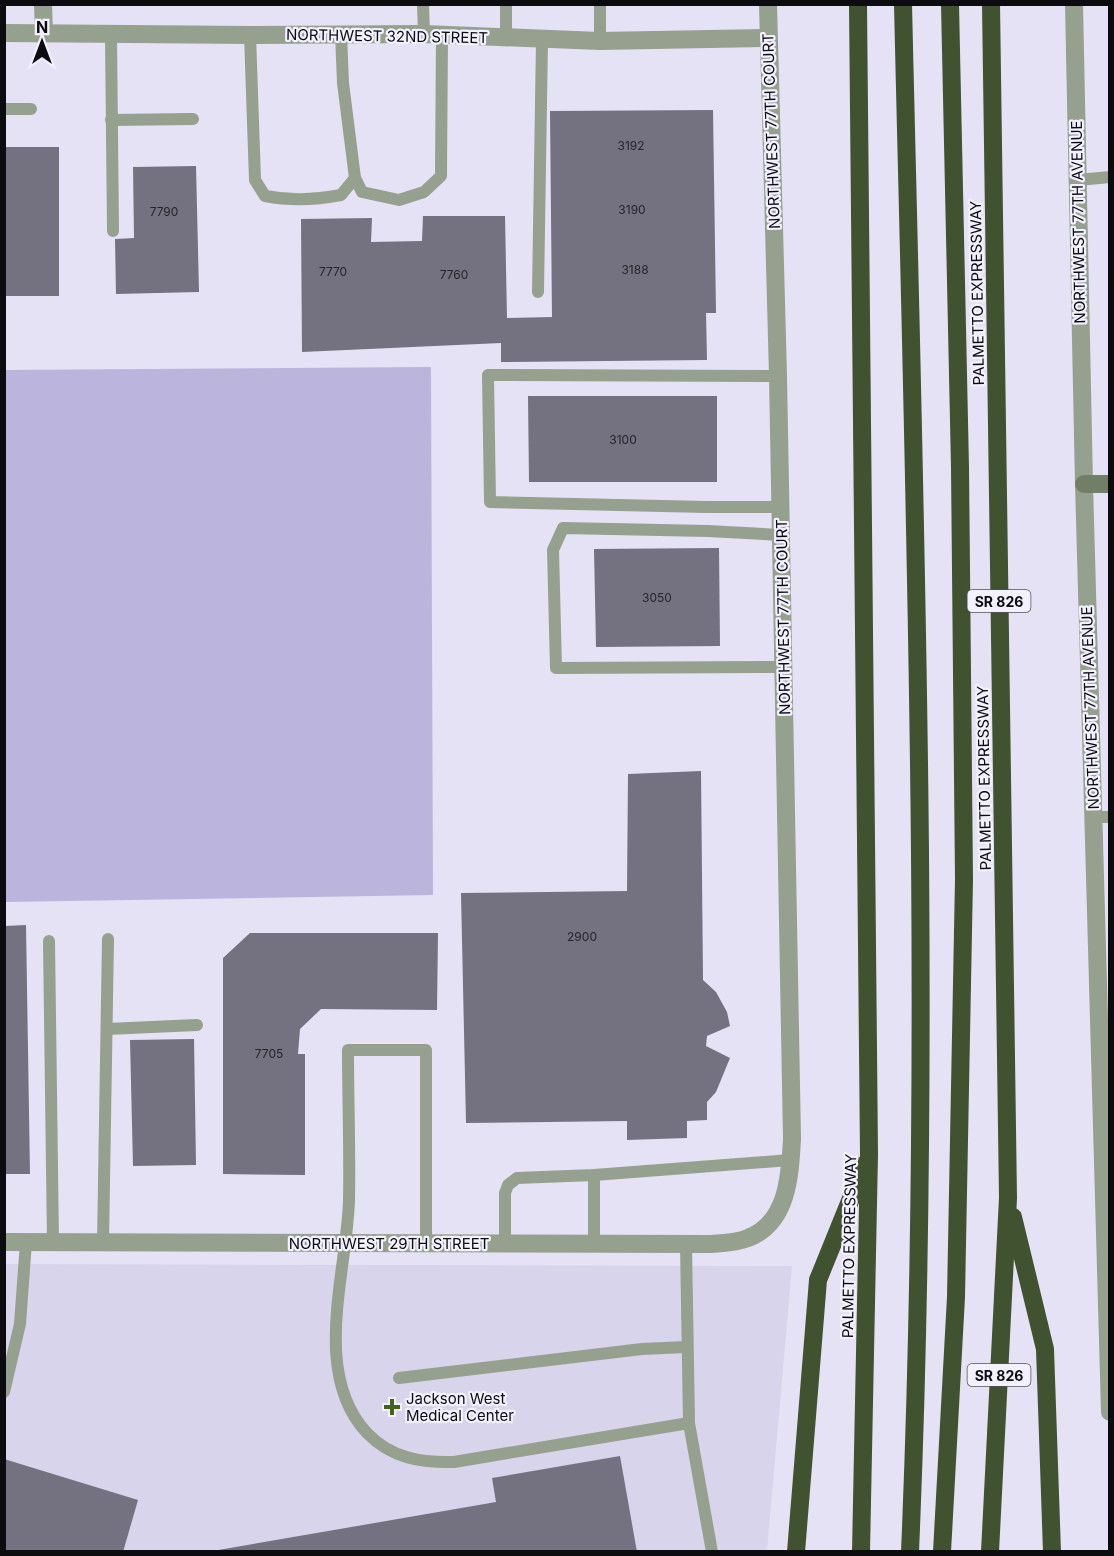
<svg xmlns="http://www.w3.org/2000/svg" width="1114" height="1556" font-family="Inter,sans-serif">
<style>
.built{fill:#d8d4ec}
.water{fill:#bbb4dd}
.building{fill:#747181}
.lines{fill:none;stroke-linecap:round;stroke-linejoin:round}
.lane{stroke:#96a08f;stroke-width:12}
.street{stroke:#96a08f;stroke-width:18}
.secondary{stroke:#717f66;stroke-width:18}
.highway{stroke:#405230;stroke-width:18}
.poi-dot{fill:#42651d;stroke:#f3f0ff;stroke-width:2}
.labels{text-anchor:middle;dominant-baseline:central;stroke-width:4.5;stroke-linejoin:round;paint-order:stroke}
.number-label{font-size:12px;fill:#26242c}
.shield{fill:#f3f0ff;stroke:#515058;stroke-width:1.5}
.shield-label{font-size:14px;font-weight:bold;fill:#0c0b10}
.street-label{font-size:15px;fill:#0c0b10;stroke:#f3f0ff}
.poi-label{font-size:15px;fill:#0c0b10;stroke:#f3f0ff;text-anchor:start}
</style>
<rect width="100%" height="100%" fill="#e5e2f5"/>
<path class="built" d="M5,1264L792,1266L767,1551L5,1552Z"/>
<path class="water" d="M431,367L433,895L5,902V370Z"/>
<g class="building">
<path d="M713,110L716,313H706L707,360L501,362V343L302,352L301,219L372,218L371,242L422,241L423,216H505L507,318L552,317L550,111Z"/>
<rect x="4" y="147" width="55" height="149"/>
<path d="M196,166L199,292L116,294L115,239L134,238L133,167Z"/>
<path d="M528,396H717V482H529Z"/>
<path d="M719,548L720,646L596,647L594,549Z"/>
<path d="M701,771L703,980L716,992L727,1012L730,1026L707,1036L706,1046L730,1058L716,1092L707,1102V1120L687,1121V1138L627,1140V1121L466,1123L461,893L627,891L628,774Z"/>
<path d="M26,925L30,1174H4V926Z"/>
<path d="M250,933H438L437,1010L321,1009L300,1029L298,1054H305V1175L223,1174V958Z"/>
<path d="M194,1039L196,1165L133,1166L130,1040Z"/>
<path d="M620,1456L637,1552H207L496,1502L492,1478Z"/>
<path d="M4,1459L138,1500L123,1552H4Z"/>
</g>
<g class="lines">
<g class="lane">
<path d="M423,4L424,34"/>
<path d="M506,4V38"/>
<path d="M600,4V41"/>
<path d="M111,34L113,231"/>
<path d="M341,34L343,83L355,178L362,192L399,200L424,192L441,176L442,35"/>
<path d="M250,35L255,180L265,196C291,201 315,200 341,195L355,178"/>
<path d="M4,109H31"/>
<path d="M111,120L193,119"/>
<path d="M1078,180L1110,177"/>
<path d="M538,292L542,40"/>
<path d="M778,376L488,375L490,502L706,507H780"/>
<path d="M781,535L708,531L563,528L553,550L556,668L784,667"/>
<path d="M1093,817H1110"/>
<path d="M49,941L53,1242"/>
<path d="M107,1029L197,1025"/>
<path d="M594,1175V1244"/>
<path d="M103,1243L108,939"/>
<path d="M426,1243V1050H348C348,1100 350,1151 349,1200C347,1273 311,1373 367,1433C391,1458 421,1463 454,1462L689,1423"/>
<path d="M505,1244V1193L508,1185L517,1178L594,1175L790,1160"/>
<path d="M686,1244L689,1423L712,1552"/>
<path d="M399,1378L642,1349L686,1347"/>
<path d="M4,1392L20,1324L26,1242"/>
</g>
<g class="street">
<path d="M43,4L44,33"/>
<path d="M1074,4L1084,484L1110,1412"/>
<path d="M4,33L250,35L424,34L600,41L768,38"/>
<path d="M4,1242L711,1244C723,1243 736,1243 748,1238C788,1223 790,1175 792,1139L778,376L768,4"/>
</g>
<path class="secondary" d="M1084,484H1110"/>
<g class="highway">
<path d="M858,4L869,1154L861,1552"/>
<path d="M903,4C915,520 932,1036 910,1552"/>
<path d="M1013,1217L1045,1349L1052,1552"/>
<path d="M796,1552L818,1280L865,1164"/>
<path d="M942,1552L956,1297L964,879L960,467L950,4"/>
<path d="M990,1552L1008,1198L991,4"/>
</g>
</g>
<path class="poi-dot" d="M389 1398h6v6h6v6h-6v6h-6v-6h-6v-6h6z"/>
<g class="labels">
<g class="number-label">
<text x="631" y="145">3192</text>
<text x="632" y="209">3190</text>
<text x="164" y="211">7790</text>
<text x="635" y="269">3188</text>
<text x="333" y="271">7770</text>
<text x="454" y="274">7760</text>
<text x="623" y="439">3100</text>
<text x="657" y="597">3050</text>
<text x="582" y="936">2900</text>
<text x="269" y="1053">7705</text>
</g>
<g class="shield">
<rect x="967.5" y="590" width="63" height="22" rx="4.5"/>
<rect x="967.5" y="1364" width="63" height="22" rx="4.5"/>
</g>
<g class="shield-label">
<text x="999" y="601">SR 826</text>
<text x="999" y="1375">SR 826</text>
</g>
<g class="street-label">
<text transform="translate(387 36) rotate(1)">NORTHWEST 32ND STREET</text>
<text transform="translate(771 131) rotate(-92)">NORTHWEST 77TH COURT</text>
<text transform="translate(1078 222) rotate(-91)">NORTHWEST 77TH AVENUE</text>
<text transform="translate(977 293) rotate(-91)">PALMETTO EXPRESSWAY</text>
<text transform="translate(783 617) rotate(-91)">NORTHWEST 77TH COURT</text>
<text transform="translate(1090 708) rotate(-92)">NORTHWEST 77TH AVENUE</text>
<text transform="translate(984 778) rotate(-91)">PALMETTO EXPRESSWAY</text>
<text x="389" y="1243">NORTHWEST 29TH STREET</text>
<text transform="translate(849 1246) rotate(-89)">PALMETTO EXPRESSWAY</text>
</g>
<g class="poi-label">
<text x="406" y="1398">Jackson West<tspan x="406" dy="17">Medical Center</tspan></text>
</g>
</g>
<rect width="1114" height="1556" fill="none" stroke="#0c0b10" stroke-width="12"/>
<g transform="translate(42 42)" stroke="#f3f0ff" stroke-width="4.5" paint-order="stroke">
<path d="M0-4.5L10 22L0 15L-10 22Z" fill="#0c0b10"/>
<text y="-9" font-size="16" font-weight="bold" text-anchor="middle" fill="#0c0b10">N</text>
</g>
</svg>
